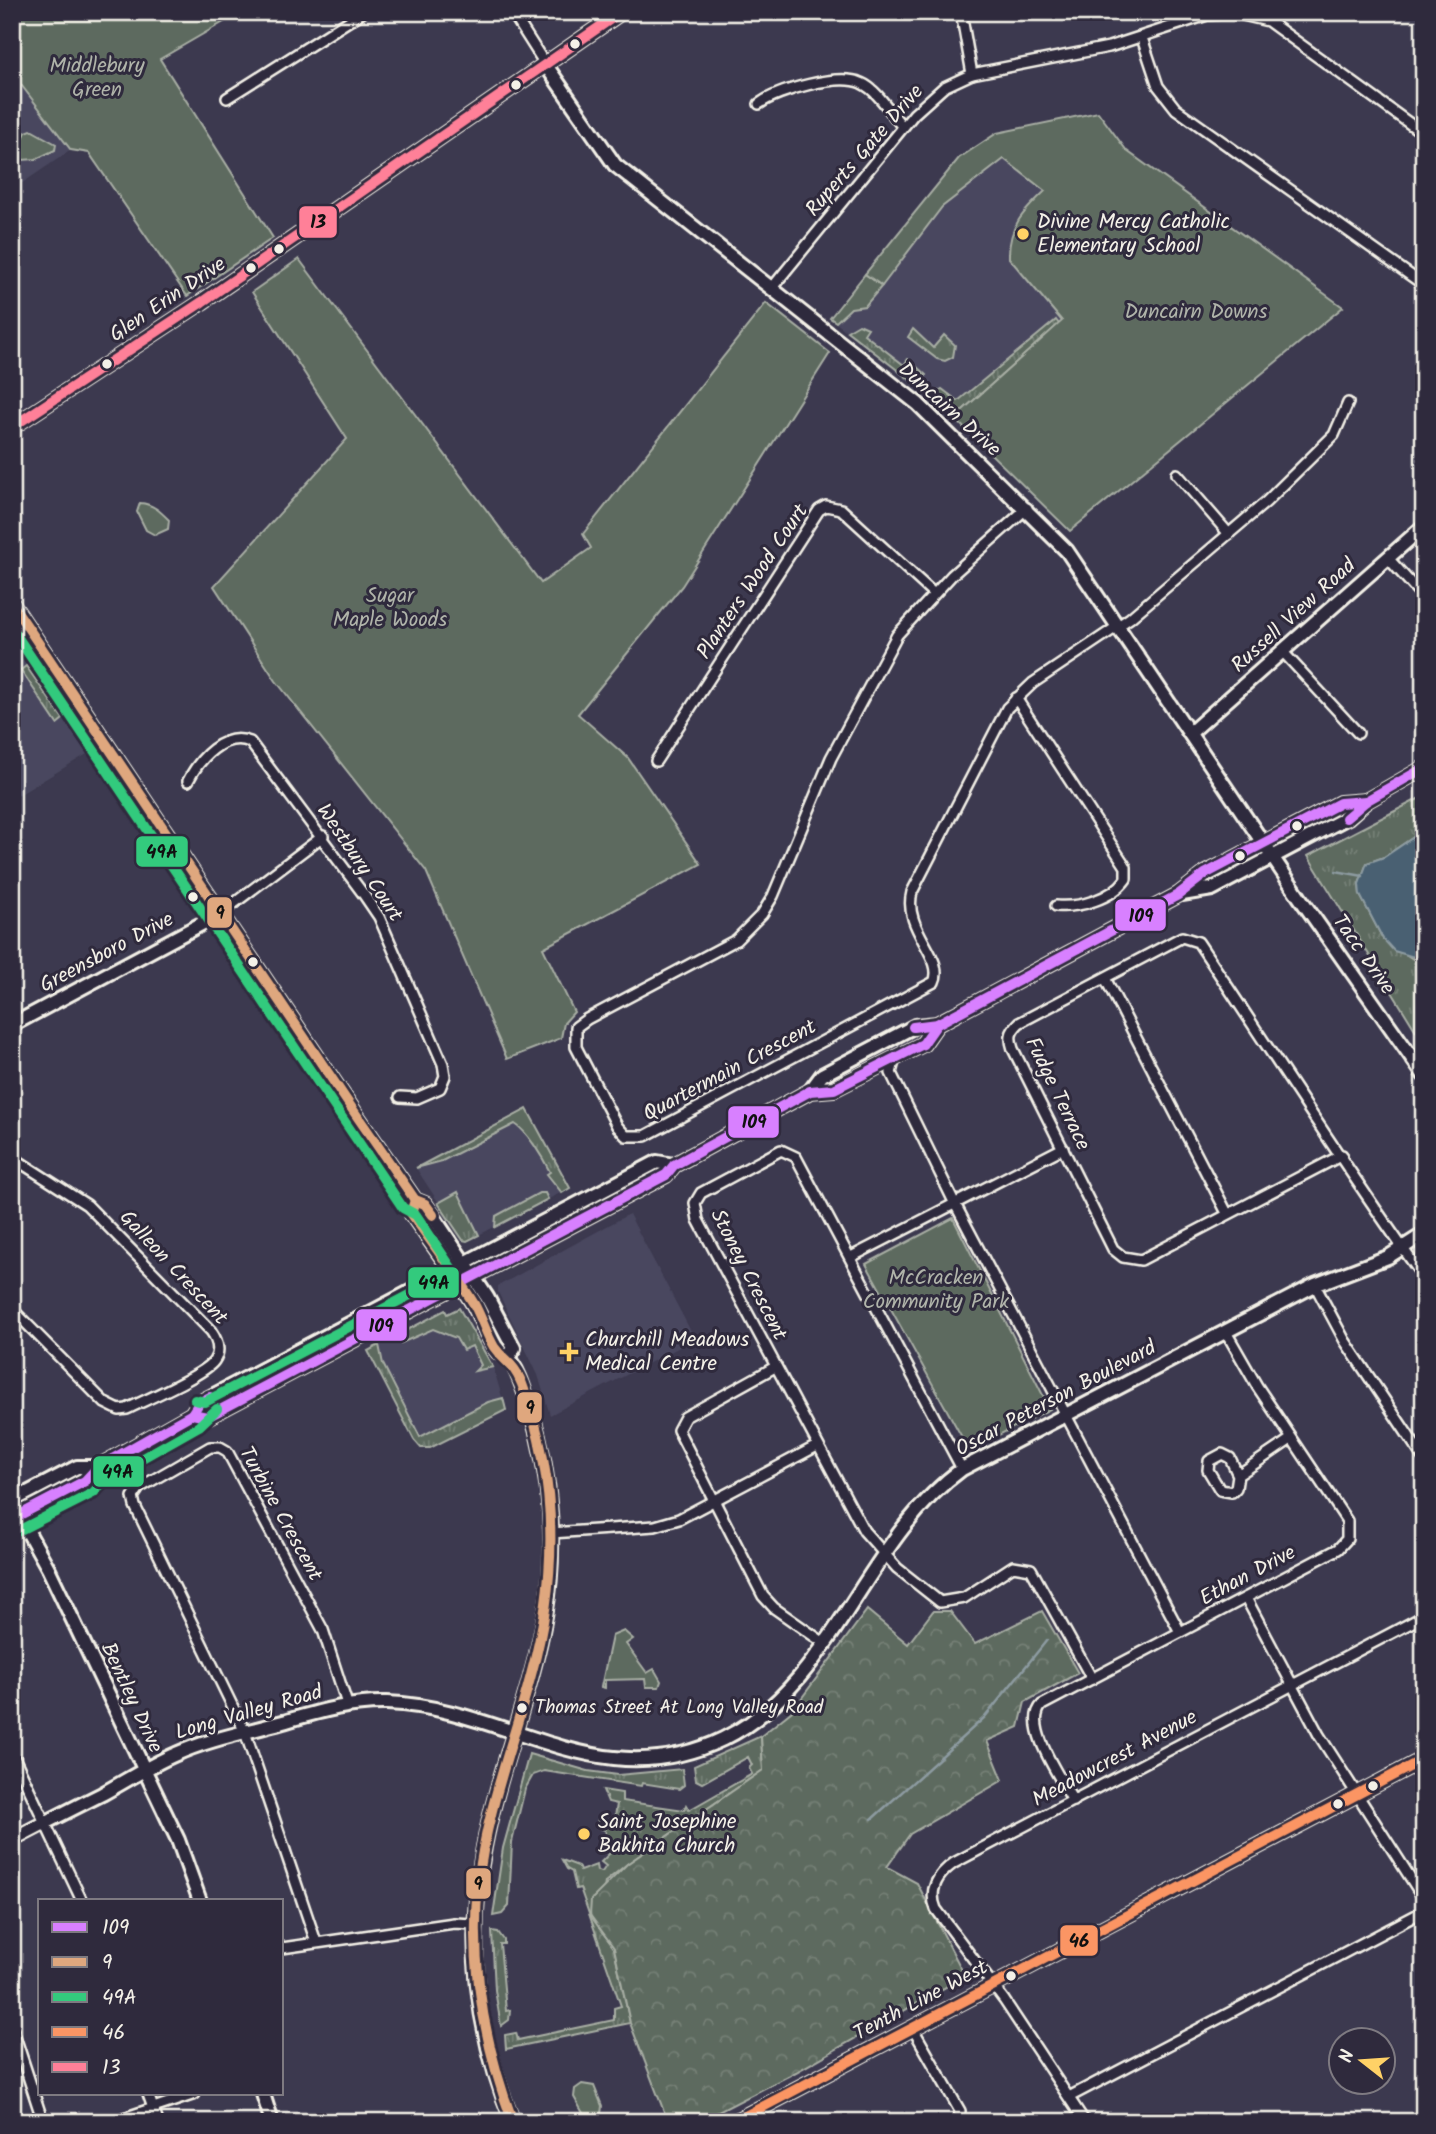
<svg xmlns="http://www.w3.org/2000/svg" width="1436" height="2134" font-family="Kalam,sans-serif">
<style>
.built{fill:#49475f}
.grass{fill:url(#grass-tufts);stroke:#a8aea4;stroke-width:2}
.forest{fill:url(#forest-crowns);stroke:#a8aea4;stroke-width:2}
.green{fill:#5d6a5f;stroke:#a8aea4;stroke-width:2}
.water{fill:#496172;stroke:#8d9ba1;stroke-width:2}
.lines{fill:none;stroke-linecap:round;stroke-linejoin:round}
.stream{stroke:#8d9ba1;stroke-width:2.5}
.street-casing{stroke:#f4f1e8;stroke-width:14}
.secondary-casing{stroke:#f4f1e8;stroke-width:18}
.street{stroke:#2f2a3d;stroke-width:9}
.secondary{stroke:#2f2a3d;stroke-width:12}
.bus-1-casing{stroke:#2f2a3d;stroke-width:16}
.bus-2-casing{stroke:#2f2a3d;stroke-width:16}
.bus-3-casing{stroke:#2f2a3d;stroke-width:16}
.bus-4-casing{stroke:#2f2a3d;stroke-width:16}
.bus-5-casing{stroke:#2f2a3d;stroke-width:16}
.bus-1{stroke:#d880ff;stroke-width:10}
.bus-2{stroke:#dfa77e;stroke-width:10}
.bus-3{stroke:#33ca7d;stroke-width:10}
.bus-4{stroke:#fb9564;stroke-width:10}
.bus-5{stroke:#ff8098;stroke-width:10}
.bus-dot{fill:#f4f1e8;stroke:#2f2a3d;stroke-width:2.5}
.poi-dot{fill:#ffd166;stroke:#2f2a3d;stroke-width:2.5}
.labels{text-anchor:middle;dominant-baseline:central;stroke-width:6;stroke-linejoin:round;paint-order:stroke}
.bus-label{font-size:19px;fill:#f4f1e8;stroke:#2f2a3d;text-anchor:start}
.park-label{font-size:21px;fill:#b0b4aa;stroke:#2f2a3d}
.street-label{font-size:21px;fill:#f4f1e8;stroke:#2f2a3d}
.poi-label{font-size:21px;fill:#f4f1e8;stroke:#2f2a3d;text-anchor:start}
.line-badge{stroke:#2f2a3d;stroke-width:2.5}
.pale-badge-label{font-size:19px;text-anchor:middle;font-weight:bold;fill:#111}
</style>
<defs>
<pattern id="grass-tufts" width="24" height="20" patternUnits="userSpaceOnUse" patternTransform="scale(1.75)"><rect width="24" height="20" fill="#5d6a5f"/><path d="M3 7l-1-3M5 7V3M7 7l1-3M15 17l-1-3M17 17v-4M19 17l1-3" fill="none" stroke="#758076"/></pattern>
<pattern id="forest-crowns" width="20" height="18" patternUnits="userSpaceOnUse" patternTransform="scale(1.75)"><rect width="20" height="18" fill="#5d6a5f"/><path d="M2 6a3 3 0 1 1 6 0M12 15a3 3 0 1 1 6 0" fill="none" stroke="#758076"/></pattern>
</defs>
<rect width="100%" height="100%" fill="#3c394f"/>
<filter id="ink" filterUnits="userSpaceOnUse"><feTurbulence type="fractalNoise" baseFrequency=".0143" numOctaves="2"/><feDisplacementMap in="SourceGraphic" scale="14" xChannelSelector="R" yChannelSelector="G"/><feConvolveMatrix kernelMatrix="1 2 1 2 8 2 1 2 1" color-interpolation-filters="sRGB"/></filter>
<g filter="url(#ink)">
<g class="built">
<path d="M12,73L71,150L12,190Z"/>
<path d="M1098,112L1127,151L1188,194L1075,310L954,418L830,318L959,158L997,133Z"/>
<path d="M12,643L87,754L12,799Z"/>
<path d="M527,1109L570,1188L467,1241L463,1240L416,1168Z"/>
<path d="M629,1214L695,1339L550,1415L538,1375L498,1292V1286Z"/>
<path d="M459,1308L493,1367L506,1410L430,1448H421L414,1440L368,1351L445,1310L447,1314Z"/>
</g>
<g class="grass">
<path d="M865,274L882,286L865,306L851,308L836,322L830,318Z"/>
<path d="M1056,320L1059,324L954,418L931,396L942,389L958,401Z"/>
<path d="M859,324L868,328L864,334L904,365L908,359L926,375L922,385L918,386L847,331Z"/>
<path d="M913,329L933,348L944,335L955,345L953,357L945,361L937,359L908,337Z"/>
<path d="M26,666L63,719L57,724L21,670Z"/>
<path d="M1424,796V830L1384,857L1367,863L1359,884L1360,895L1383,939L1413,959L1424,960V1026L1416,1031L1308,856Z"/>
<path d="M527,1109L570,1188L562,1193L547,1174L550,1172C543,1158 527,1131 515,1124L442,1161L416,1168Z"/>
<path d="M458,1192L479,1235L467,1241L463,1240L438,1203Z"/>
<path d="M539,1193H545L548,1199L495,1227L496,1216Z"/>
<path d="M459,1308L493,1367L475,1371L481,1365L472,1346L463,1350L456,1338L433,1329L401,1343L394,1337L445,1310L447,1314Z"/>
<path d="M379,1345L383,1364L420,1437L488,1402L503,1398L506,1410L430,1448H421L414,1440L368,1351Z"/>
<path d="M761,1736L763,1770L627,1864L605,1882L599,1928L614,1947L630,2023L506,2049L505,2035L516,2033L518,2040L614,2020V2008L621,2006L580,1888L576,1889L572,1872L567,1869L562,1860L578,1866L580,1871L596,1865L597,1871L602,1872L606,1866L601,1862L610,1853V1847L623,1848L624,1842L608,1841L605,1830L597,1827L598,1819L614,1823L617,1804L608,1802L603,1790L622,1793V1801L684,1810L686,1805L689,1810L752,1774L749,1768L752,1765L748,1757L702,1783L696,1780L694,1766Z"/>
<path d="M529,1754L588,1771L618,1775L682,1769L684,1785L679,1789L642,1783L641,1786L544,1771L533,1775L525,1789L512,1842L509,1906L502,1914L493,1916L503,1848Z"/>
<path d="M492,1931L498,1932L504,1940V1944H500L506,2011L510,2010L509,2020L501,2026L495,1990Z"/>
</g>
<path class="forest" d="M867,1610L908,1644L933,1611H950L975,1644L1042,1611L1078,1673L1025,1702L1019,1727L987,1741L1003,1780L910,1834L887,1867L917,1883L965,1976L796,2072L699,2122H668L630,2023L614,1948L590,1915L591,1900L627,1864L763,1770L761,1736L792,1711Z"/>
<g class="green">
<path d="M12,12H241L160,59L273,238L187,296L89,153L71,150L12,73Z"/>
<path d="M1098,112L1127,151L1343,307L1070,531L954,418L1062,321L1009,258C1008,226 1024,211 1045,191L1004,159L942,207L882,286L865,274L959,158L997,133Z"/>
<path d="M31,130L56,144L55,150L36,159L22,160C18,151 22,140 26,132Z"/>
<path d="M299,259L541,583L591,548L583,534L766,303L830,353L682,586L578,714L628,758L701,864L543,948L574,1012L564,1023L561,1038L507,1059L426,871L276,681L214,586L347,439L252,292Z"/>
<path d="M140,503C153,504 160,511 169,520L168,529L155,535L146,530L137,512Z"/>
<path d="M953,1218L1050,1409L969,1450L866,1264Z"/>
<path d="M624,1631L633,1639L626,1644L647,1673L654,1669L661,1681L659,1687H646L645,1679L605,1680V1688L601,1687L612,1636Z"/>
<path d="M582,2084L594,2086L602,2106L601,2114L593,2119L584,2115L574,2097L575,2089Z"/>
</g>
<path class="water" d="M1424,830V960L1394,951L1383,939L1360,895L1359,884L1367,863L1384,857Z"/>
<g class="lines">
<g class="stream">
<path d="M1336,871L1363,876"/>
<path d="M1416,971L1418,957"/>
<path d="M872,1819L985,1717L1047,1640"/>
</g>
<g class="street-casing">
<g id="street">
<path d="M512,12L545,64"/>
<path d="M961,12L972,74"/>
<path d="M1142,38L1158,86L1176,109L1424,285"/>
<path d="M227,98L363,12"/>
<path d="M759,104C778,90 839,73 861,83C878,90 891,114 903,127"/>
<path d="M771,289L914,114L944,87L972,74L1109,47L1207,15L1234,13L1268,21L1424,134"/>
<path d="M1177,474L1229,534"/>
<path d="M1027,508L952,575L897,635L831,758L773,896L762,914L736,940L587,1019L576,1027V1047L617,1126L626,1136H645L934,982C946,958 902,929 912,892L1007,708L1033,683L1130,618L1266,502L1334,435L1348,403"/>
<path d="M1388,558L1424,598"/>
<path d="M1283,652L1358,733"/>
<path d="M1016,698L1126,867V879C1112,899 1079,908 1056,906"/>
<path d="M656,761L819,510L826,506L841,509L933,593"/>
<path d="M188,781C199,759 224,731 250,742L364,895L379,917L443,1064L445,1076L440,1088L417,1098L400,1097"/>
<path d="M220,914L323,836"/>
<path d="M1105,978L1227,1213"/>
<path d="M12,1013L18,1022"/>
<path d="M895,1058L891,1073L954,1202L1180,1632"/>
<path d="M1342,1155L1141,1260L1123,1257L1113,1249L1013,1049C1009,1037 1010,1032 1019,1023L1182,937L1198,942C1273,1054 1345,1168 1424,1278"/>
<path d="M12,1157L87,1205L211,1331C218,1341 221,1351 214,1361C204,1375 145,1400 127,1409L119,1410L105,1403L12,1309"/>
<path d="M851,1257L1063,1148"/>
<path d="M1315,1285L1345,1341L1424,1459"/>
<path d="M775,1367L685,1417L678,1430L763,1596L774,1608L824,1643"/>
<path d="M962,1469L796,1157L781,1150L701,1193L695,1203L698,1220L864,1531L897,1568L940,1602L964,1598L1013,1566L1031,1569L1092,1679"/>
<path d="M1238,1475L1230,1458L1222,1454L1209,1461L1208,1470L1220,1490L1232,1492L1236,1488L1238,1475L1291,1439"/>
<path d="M551,1533L655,1526L679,1519L817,1446"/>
<path d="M1246,1598L1319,1735L1424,1899"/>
<path d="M12,1753L82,1901"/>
<path d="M1073,1801C1062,1780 1022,1725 1042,1705L1338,1549L1347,1539V1521L1257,1386L1226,1332"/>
<path d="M316,1942L245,1732L135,1506L133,1497L139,1488L210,1447H220L227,1451L323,1630L347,1704"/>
<path d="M282,1948L454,1923L474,1924"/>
<path d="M12,2027L43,2122"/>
<path d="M912,2027L960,2111L958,2122"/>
<path d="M148,2094L158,2122"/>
<path d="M1069,2097L1424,1911"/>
<path d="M112,2122L195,2094"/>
<path d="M1085,2122L1004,2000L936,1909C928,1890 938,1874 954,1863L1424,1616"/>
</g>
</g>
<g class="secondary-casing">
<g id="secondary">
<path d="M545,64L615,165L918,404L1067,551L1300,898L1424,1075"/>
<path d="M12,427L202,302L621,12"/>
<path d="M12,604L357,1116L415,1200L425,1204L487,1297L514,1348L508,1358"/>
<path d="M1190,733L1424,526"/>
<path d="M1182,894L1212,889L1348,817L1366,801L1424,768"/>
<path d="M12,1025L220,914"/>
<path d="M810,1091L822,1075L915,1026L937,1024L1178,895L1205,874L1340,803L1366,801"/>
<path d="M415,1200L411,1213C432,1244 455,1274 474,1305C482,1320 488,1340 498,1352C501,1355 505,1355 507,1358C519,1368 526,1397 531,1411C551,1475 557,1549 545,1616C531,1694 499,1768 484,1847C466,1940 476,2034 513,2122"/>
<path d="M192,1414L207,1417L666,1175L674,1165L810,1091L834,1089L923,1044L937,1024"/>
<path d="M12,1501L77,1467H98"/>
<path d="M12,1503L48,1568L178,1840L200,1901"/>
<path d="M12,1519L85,1481L98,1467L192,1414L199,1403L657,1162L674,1165"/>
<path d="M12,1840C42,1824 72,1809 102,1794C126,1781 150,1765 176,1754C209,1739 248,1732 283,1722C318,1712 350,1702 387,1703C508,1707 598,1799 723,1739C834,1685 863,1541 962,1469L1315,1285L1388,1257L1424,1234"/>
<path d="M263,2094L272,2122"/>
<path d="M734,2122L1424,1759"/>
</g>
</g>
<use href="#street" class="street"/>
<use href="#secondary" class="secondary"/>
<g class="bus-1-casing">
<g id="bus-1">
<path d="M1346,818L1366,801L1424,768"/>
<path d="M913,1027L937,1024L1178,895L1205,874L1340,803L1366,801"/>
<path d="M192,1414L207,1417L666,1175L674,1165L810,1091L834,1089L923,1044L937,1024"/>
<path d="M12,1519L85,1481L98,1467L192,1414L199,1403L210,1397"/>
</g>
</g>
<g class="bus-2-casing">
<g id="bus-2">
<path d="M12,604L357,1116L415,1200L425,1204L433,1215"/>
<path d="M415,1200L411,1213C432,1243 455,1273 474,1304C482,1318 486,1334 494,1347C505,1363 513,1361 522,1384C558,1479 558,1578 531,1675C513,1744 486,1812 478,1884C470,1967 484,2045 513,2122"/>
</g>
</g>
<g class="bus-3-casing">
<g id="bus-3">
<path d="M12,629L403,1208L416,1215L454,1272L205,1402L195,1400"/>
<path d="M18,1531L93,1493L107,1478L199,1426L217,1409"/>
</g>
</g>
<g class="bus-4-casing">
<path id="bus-4" d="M734,2122L1424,1759"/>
</g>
<g class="bus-5-casing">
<path id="bus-5" d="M12,427L202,302L621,12"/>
</g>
<use href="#bus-1" class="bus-1"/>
<use href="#bus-2" class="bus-2"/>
<use href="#bus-3" class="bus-3"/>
<use href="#bus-4" class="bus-4"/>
<use href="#bus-5" class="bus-5"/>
</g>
</g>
<g class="bus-dot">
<circle cx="575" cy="44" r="6"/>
<circle cx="516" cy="85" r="6"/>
<circle cx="279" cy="249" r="6"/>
<circle cx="251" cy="268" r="6"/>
<circle cx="107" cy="364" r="6"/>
<circle cx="1297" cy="826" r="6"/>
<circle cx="1240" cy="856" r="6"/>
<circle cx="193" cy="897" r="6"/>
<circle cx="253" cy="962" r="6"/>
<circle cx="522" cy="1708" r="6"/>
<circle cx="1373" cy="1786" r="6"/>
<circle cx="1338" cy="1804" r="6"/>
<circle cx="1011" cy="1976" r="6"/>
</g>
<g class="poi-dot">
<circle cx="1023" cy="234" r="7"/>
<path d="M565.5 1341.5h7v7h7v7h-7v7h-7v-7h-7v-7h7z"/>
<circle cx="584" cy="1834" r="7"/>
</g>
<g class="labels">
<g class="bus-label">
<text x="535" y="1708">Thomas Street At Long Valley Road</text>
</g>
<g class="park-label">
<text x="97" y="66">Middlebury<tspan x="97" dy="24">Green</tspan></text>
<text x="1196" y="312">Duncairn Downs</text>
<text x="390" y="596">Sugar<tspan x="390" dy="24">Maple Woods</tspan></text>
<text x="936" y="1278">McCracken<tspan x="936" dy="24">Community Park</tspan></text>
</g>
<g class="street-label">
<text transform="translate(865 151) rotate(-49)">Ruperts Gate Drive</text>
<text transform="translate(168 300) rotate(-34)">Glen Erin Drive</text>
<text transform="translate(949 410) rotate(42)">Duncairn Drive</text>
<text transform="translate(753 582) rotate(-56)">Planters Wood Court</text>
<text transform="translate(1294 616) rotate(-42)">Russell View Road</text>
<text transform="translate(359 863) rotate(56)">Westbury Court</text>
<text transform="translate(107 953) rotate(-28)">Greensboro Drive</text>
<text transform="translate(1363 955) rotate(55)">Tacc Drive</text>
<text transform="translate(730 1071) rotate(-28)">Quartermain Crescent</text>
<text transform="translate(1057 1094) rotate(64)">Fudge Terrace</text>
<text transform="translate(173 1268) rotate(47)">Galleon Crescent</text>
<text transform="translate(748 1275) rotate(63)">Stoney Crescent</text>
<text transform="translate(1056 1399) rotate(-28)">Oscar Peterson Boulevard</text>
<text transform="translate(280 1514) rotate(61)">Turbine Crescent</text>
<text transform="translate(1248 1576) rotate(-28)">Ethan Drive</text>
<text transform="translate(131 1698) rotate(65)">Bentley Drive</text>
<text transform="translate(249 1713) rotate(-16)">Long Valley Road</text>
<text transform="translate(1115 1759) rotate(-28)">Meadowcrest Avenue</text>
<text transform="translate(921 2001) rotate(-28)">Tenth Line West</text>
</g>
<g class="poi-label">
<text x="1037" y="222">Divine Mercy Catholic<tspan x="1037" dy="24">Elementary School</tspan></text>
<text x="585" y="1340">Churchill Meadows<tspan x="585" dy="24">Medical Centre</tspan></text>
<text x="598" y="1822">Saint Josephine<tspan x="598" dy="24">Bakhita Church</tspan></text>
</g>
</g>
<g class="line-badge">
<rect x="298" y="205" width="40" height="34" rx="7" fill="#ff8098"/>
<rect x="135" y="835" width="54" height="33" rx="7" fill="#33ca7d"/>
<rect x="206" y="896" width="27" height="33" rx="7" fill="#dfa77e"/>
<rect x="1114" y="898" width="53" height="34" rx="7" fill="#d880ff"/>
<rect x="727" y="1105" width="53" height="34" rx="7" fill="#d880ff"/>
<rect x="407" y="1266" width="53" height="33" rx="7" fill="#33ca7d"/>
<rect x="355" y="1308" width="53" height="34" rx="7" fill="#d880ff"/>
<rect x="516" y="1391" width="27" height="33" rx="7" fill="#dfa77e"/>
<rect x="92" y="1455" width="53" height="33" rx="7" fill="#33ca7d"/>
<rect x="465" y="1867" width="27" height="33" rx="7" fill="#dfa77e"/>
<rect x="1059" y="1924" width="40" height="33" rx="7" fill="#fb9564"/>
</g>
<g class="pale-badge-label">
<text x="318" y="228">13</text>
<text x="162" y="858">49A</text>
<text x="220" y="919">9</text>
<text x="1141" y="922">109</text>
<text x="754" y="1128">109</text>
<text x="434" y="1289">49A</text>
<text x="381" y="1332">109</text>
<text x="530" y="1414">9</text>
<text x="118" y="1478">49A</text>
<text x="478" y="1890">9</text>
<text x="1079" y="1947">46</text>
</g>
<rect width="1436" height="2134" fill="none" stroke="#2f2a3d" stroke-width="42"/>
<rect x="21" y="21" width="1394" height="2092" fill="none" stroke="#f4f1e8" stroke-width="2.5" filter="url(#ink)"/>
<rect x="38" y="1899" width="245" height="196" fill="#2f2a3d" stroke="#7e7a81" stroke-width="2"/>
<rect x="52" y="1922" width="35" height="10" fill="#d880ff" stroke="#7e7a81" stroke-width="2"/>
<text x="102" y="1934" font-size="21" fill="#f4f1e8">109</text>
<rect x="52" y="1957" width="35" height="10" fill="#dfa77e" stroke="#7e7a81" stroke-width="2"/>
<text x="102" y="1969" font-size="21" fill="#f4f1e8">9</text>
<rect x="52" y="1992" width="35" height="10" fill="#33ca7d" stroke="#7e7a81" stroke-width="2"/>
<text x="102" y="2004" font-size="21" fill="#f4f1e8">49A</text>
<rect x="52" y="2027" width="35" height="10" fill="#fb9564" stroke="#7e7a81" stroke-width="2"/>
<text x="102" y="2039" font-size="21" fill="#f4f1e8">46</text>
<rect x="52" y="2062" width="35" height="10" fill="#ff8098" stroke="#7e7a81" stroke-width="2"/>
<text x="102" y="2074" font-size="21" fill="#f4f1e8">13</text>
<g transform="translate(1362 2061) rotate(287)"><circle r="33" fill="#2f2a3d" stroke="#7e7a81" stroke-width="2"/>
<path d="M0-5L12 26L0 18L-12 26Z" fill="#ffd166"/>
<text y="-10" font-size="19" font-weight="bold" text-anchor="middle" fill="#f4f1e8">N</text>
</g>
</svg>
